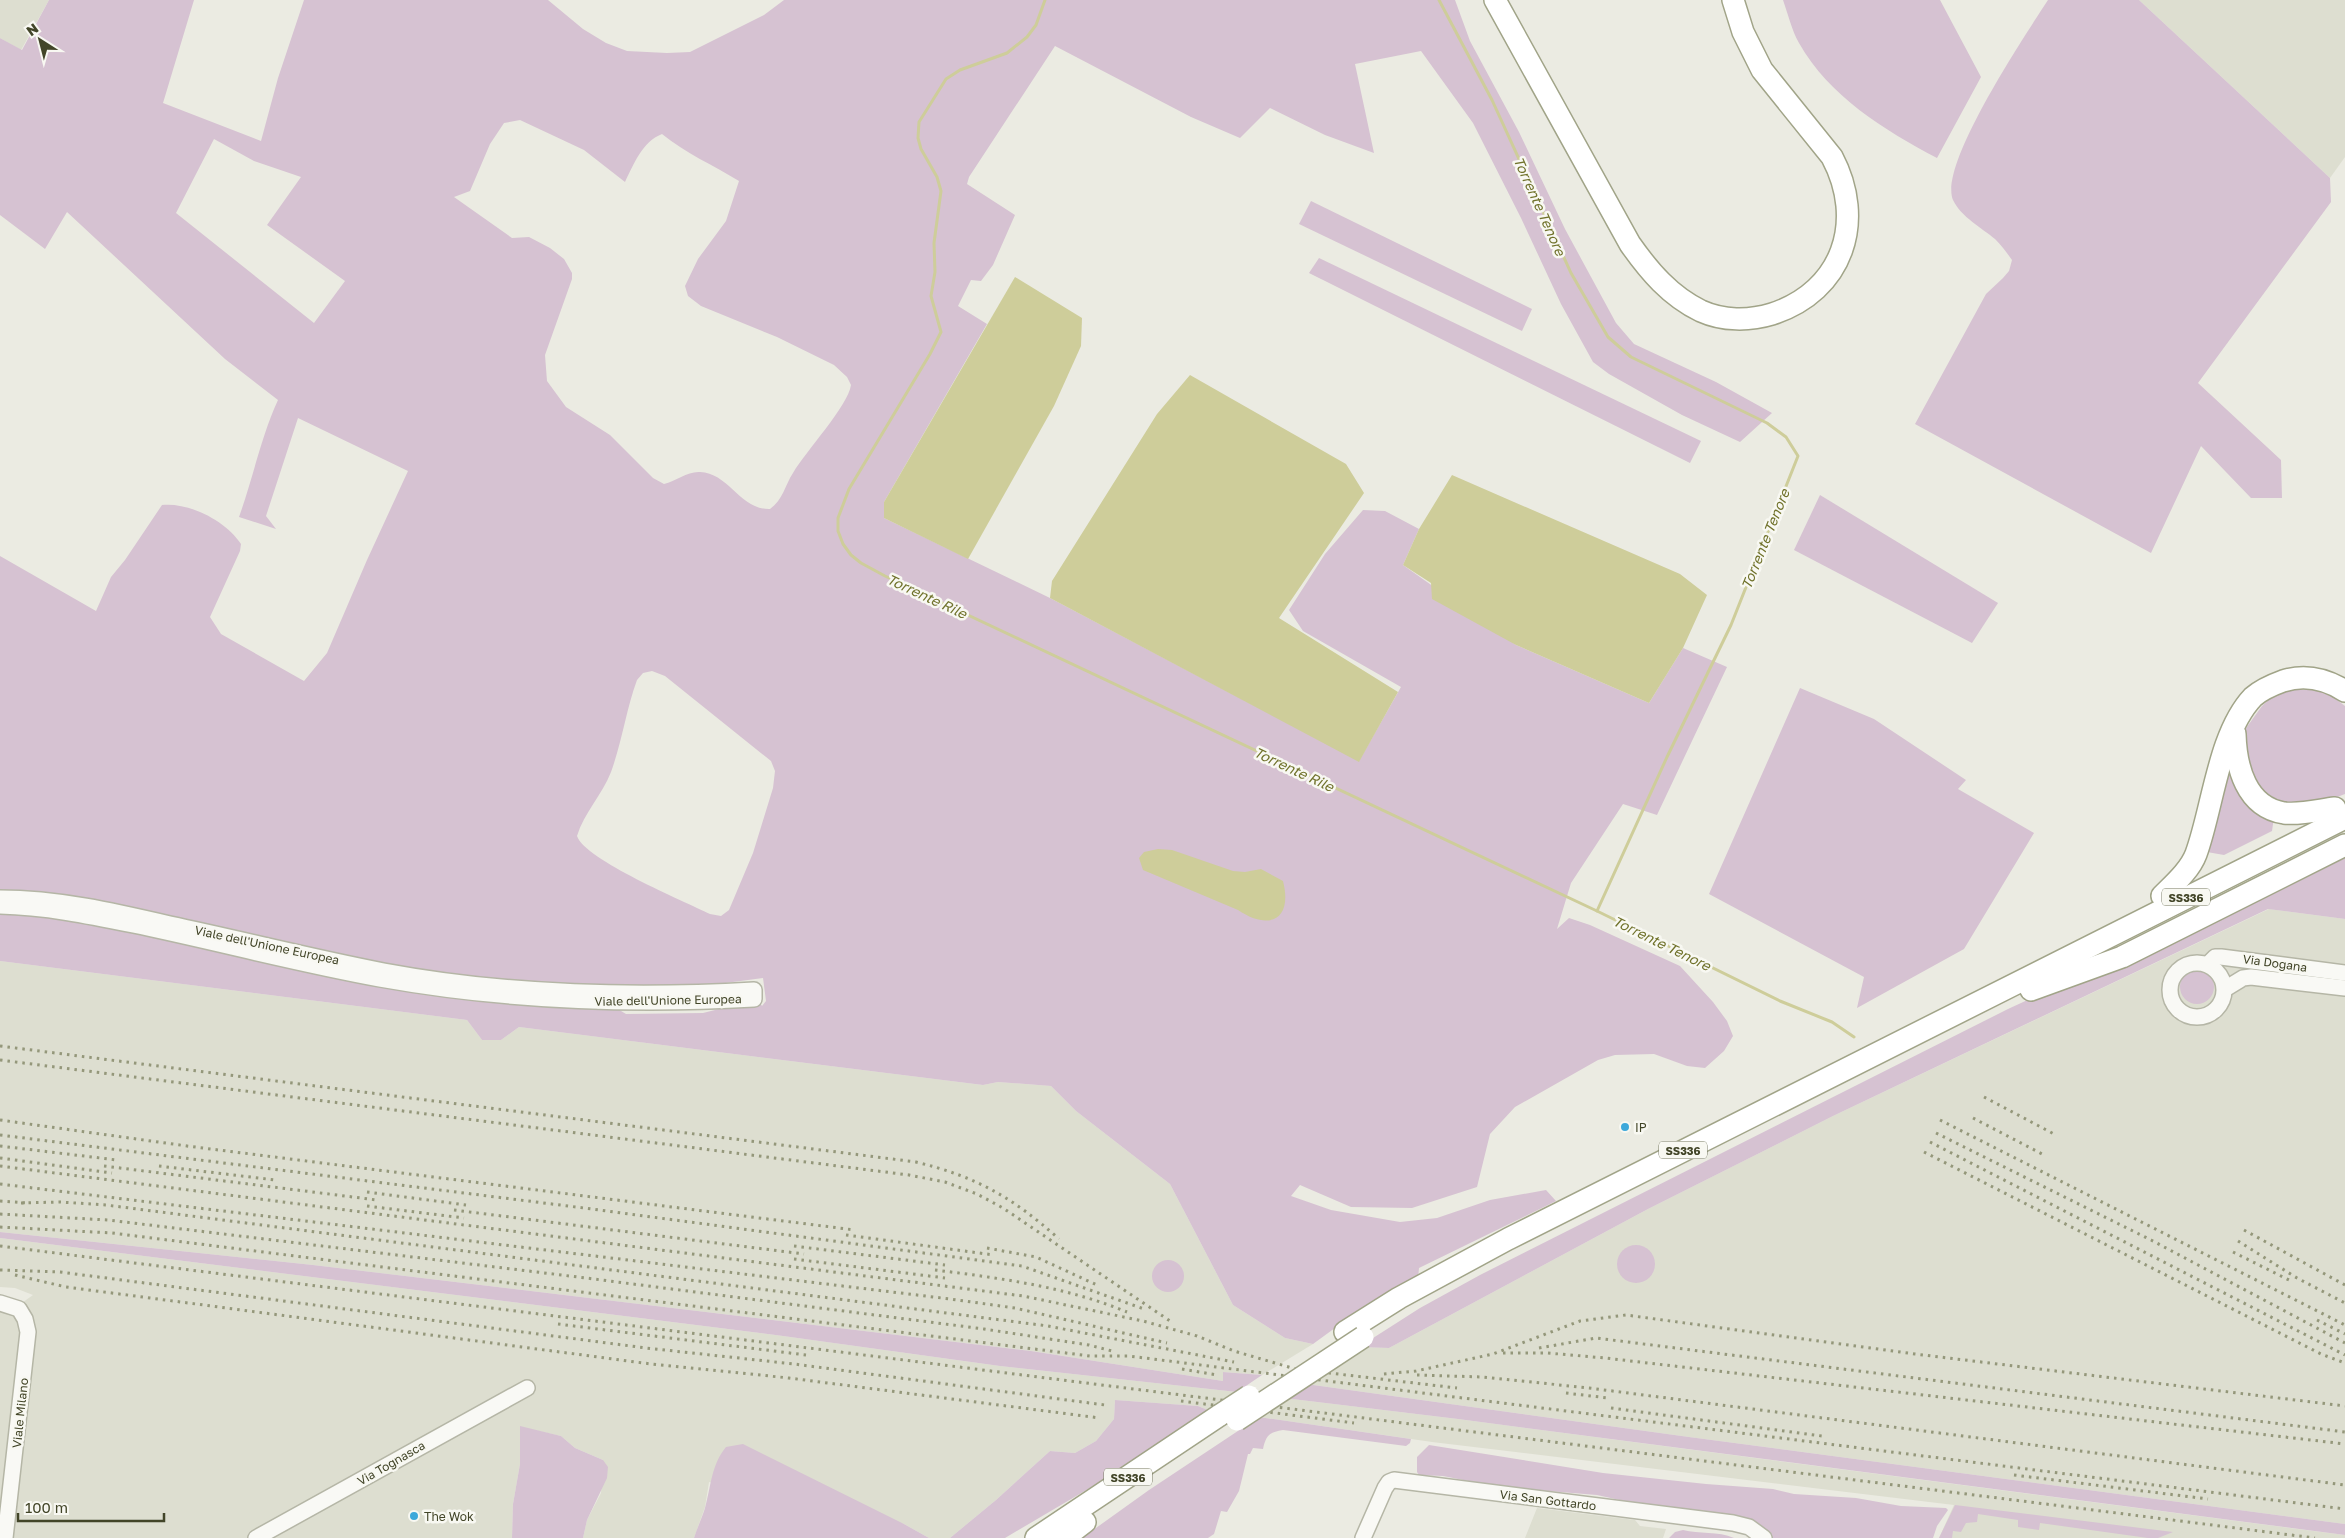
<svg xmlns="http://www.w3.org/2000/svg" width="2345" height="1538" font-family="'Golos Text',sans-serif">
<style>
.built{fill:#ddded0}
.green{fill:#d6c2d2;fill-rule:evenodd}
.water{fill:#cecd9a}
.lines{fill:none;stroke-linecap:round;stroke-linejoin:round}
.stream{stroke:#cecd9a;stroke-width:3}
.minor-casing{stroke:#b5b6a6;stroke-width:18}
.highway-casing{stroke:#a1a488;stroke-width:24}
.minor{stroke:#f9f9f5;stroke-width:15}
.highway{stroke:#fff;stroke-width:21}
.rail{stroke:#94977a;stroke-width:3;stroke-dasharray:2.5 5;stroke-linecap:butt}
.highway-bridge-casing{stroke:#a1a488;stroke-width:24;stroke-linecap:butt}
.highway-bridge{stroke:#fff;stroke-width:21}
.poi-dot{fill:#3da8da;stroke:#f8f8f2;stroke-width:2}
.labels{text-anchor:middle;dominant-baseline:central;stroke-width:5;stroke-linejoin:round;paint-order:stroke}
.shield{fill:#f8f8f2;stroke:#797b65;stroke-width:1}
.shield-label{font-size:11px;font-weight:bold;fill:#424528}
.street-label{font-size:12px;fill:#424528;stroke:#f8f8f2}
.poi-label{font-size:12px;fill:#424528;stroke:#f8f8f2;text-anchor:start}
.water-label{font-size:14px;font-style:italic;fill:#70722b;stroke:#f8f8f2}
</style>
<rect width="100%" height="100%" fill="#ebebe2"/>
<g class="built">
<path d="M0,0H49L21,50L0,38Z"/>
<path d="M2139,0H2345V157L2330,178Z"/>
<path d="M2269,909L2345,919V1524L1689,1437L1306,1384L1359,1347L1389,1348L1648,1209L1833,1116Z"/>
<path d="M0,961L467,1020L482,1040H501L519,1027L983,1085L998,1082L1051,1086L1076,1111L1170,1184L1233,1305L1285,1338L1313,1344L1262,1375L1223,1372V1381L1031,1351L313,1265L0,1232Z"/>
<path d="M0,1238L783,1336L1000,1366L1237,1392L1210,1411L1198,1406L1115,1400L1114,1419L1096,1441L1075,1453L1050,1451L996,1500L950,1538H929L904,1524L709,1482L705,1507L694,1538H583L587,1520L601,1493L603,1460L575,1448L561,1436L520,1427V1464L513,1504L512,1538H0V1309L12,1310L33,1295L15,1288L0,1287Z"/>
<path d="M1284,1398L1458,1419L2275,1526L2345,1535V1538H1939L1954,1505L1432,1442L1259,1417Z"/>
<path d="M1537,1508L1635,1520L1640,1526L1666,1529L1663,1538H1525Z"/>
</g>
<g class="green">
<path d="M49,0H194L163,103L261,141L278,78L304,0H548L583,29L606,43L627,51L667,53L690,52L764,15L784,0H1455L1470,41L1519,132L1565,229L1616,323L1634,344L1716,382L1772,413L1740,442L1682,415L1609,374L1593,362L1561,304L1521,218L1473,123L1421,51L1355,64L1374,153L1325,135L1270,108L1240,138L1191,117L1055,46L969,177L967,184L1015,215L993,265L981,281L971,280L958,306L987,324L884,502V518L1050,598L1359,761L1401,687L1303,631L1289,610L1325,554L1363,510L1385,511L1419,529L1403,565L1516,645L1649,703L1683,648L1727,667L1657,815L1623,804L1571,883L1557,929L1569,918L1590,925L1680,966L1713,1002L1727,1021L1733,1036L1724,1051L1705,1068L1687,1066L1654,1054L1615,1055L1598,1060L1515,1107L1490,1134L1477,1187L1412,1208L1351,1207L1300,1185L1291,1196L1331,1210L1400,1222L1437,1218L1490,1200L1546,1190L1556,1201L1419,1268L1418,1279L1361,1309L1313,1344L1285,1338L1233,1305L1170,1184L1076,1111L1051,1086L998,1082L983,1085L519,1027L501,1040H482L467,1020L0,961V911L77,919L616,1008L626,1014L703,1013L731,1006L760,1003L762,1006L766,1001L763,978L680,989L560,987L467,978L0,892V556L96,611L111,577L125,560L162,505C189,502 226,521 241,544L240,551L210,617L221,634L304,681L327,653L367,560L408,471L298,418L266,516L276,529L239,517C253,478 261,437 278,400L225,359L67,212L45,249L0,215V38L22,50ZM520,120L584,150L625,182C634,164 642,142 662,134C685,153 713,165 739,181L726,221L698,259L685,286L688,296L701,306L777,337L834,365L847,377L851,385C848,406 806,451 793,473C785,485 783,500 770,509C740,510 729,473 700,472C688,471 676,481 664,484L653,478L610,435L566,407L547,381L545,355L572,279V273L564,259L550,248L529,237L512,238L454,197L470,191L490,144L504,123ZM214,139L254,161L301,177L267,225L345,281L314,323L176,213ZM652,671L665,676L771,761L775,771L773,788L753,853L729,910L721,916L710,914C684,901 585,860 577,836C584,813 602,795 611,772C622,742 626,710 637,680L643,673Z"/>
<path d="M1783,0H1940L1981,77L1937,158C1884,130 1829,96 1799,43C1792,31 1788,14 1783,0Z"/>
<path d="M2048,0H2139L2330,178L2331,202L2198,383L2281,460L2282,498H2251L2201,446L2151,553L1915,424L1986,294L2003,278L2009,271L2012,260C2007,253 2002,246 1995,239C1982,228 1961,217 1953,200C1938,165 2026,34 2048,0Z"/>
<path d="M1311,201L1532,309L1522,331L1299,224Z"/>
<path d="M1319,258L1701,441L1690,463L1309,273Z"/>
<path d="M1820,495L1998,603L1972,643L1794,550Z"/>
<path d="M1800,688L1874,719L1966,780L1958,789L2034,833L1964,949L1857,1008L1864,977L1709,894Z"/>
<path d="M2300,689L2325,691L2345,706V794L2329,800L2306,805L2282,802L2259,789L2247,775L2244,731L2262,706L2276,693Z"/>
<path d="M2228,768L2233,782L2247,804L2274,817L2272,831L2224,855L2207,852Z"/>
<path d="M2345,853V919L2268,909L1833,1116L1648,1209L1389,1348L1359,1347L1420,1308L1480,1275L2008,1009Z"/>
<circle cx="2197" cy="987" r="17"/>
<path d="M0,1232L313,1265L1031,1351L1223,1381V1372L1262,1375L1237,1392L1000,1366L783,1336L0,1238Z"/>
<circle cx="1636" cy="1264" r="19"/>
<circle cx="1168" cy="1276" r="16"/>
<path d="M1306,1384L1689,1437L2345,1524V1535L1458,1419L1284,1398Z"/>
<path d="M1115,1400L1198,1406L1210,1411L1122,1469L1005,1538H950L996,1500L1050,1451L1075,1453L1096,1441L1114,1419Z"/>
<path d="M1259,1417L1411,1439L1410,1443L1406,1446L1283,1430C1270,1432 1266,1435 1263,1449L1253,1448L1250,1454H1248L1239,1491L1227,1512L1221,1511L1214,1534L1208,1538H1082L1149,1490Z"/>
<path d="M520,1426L561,1436L575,1448L603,1460L608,1467L607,1478L587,1520L583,1538H512L513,1504L520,1464Z"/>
<path d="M743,1444L904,1524L929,1538H694C697,1528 702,1518 705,1508C711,1487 711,1465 726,1447Z"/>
<path d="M1429,1445L1603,1473L1706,1484L1773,1489L1794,1494L1856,1498L1901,1506L1946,1508L1948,1510L1937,1526L1933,1538H1764L1647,1506L1597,1495L1499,1487L1443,1476L1419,1475L1417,1472V1457Z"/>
<path d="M1955,1505L2173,1532L2158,1538H2148L2040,1523L2039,1530L2018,1527V1520L1978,1514L1977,1522L1966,1523L1961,1532L1953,1531L1952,1538H1939Z"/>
<path d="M1683,1530C1699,1534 1718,1531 1734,1538H1669L1675,1532Z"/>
</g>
<g class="water">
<path d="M1015,277L1082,318L1081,346L1054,406L968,559L884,518V502Z"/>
<path d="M1190,375L1346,464L1364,493L1279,618L1398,692L1359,762L1050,598L1052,581L1157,414Z"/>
<path d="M1452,475L1680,574L1707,595L1683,648L1649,703L1516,645L1432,599L1431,583L1403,565L1419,529Z"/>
<path d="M1158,849L1172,850L1233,871L1245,872L1261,869L1283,881C1293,920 1269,931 1238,910L1143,870L1139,858L1144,852Z"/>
</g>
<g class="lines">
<g class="stream">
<path d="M1045,0L1036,25L1027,37L1007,53L960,70L946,79L919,122L918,138L921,149L937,177L941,191L934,243L935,272L931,296L941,332L930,354L849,489L838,518V531L843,544L851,555L861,563L885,576L1597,911L1780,1001L1832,1022L1854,1037"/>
<path d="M1439,0L1492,100L1571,273L1608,337L1631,357L1767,423L1786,437L1798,456L1731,625L1667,757L1597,911"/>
</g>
<g class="minor-casing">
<g id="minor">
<path d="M0,898C58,898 114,911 170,924C241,939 312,957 384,971C507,994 630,997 754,990V999C629,1006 503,1001 380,979C297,964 215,942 133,925C89,916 45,907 0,906"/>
<circle cx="2197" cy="990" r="27"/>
<path d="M2208,964L2215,957H2221L2345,973"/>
<path d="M2225,989L2243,978L2251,977L2345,988"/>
<path d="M0,1303L19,1309L25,1319L28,1332L5,1538"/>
<path d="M256,1538L527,1388"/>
<path d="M1363,1538L1385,1488L1389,1482L1394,1480L1733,1523L1749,1527L1764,1538"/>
</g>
</g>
<g class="highway-casing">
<g id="highway">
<path d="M1495,0L1630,244C1649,271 1670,296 1701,311C1723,321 1749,321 1772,314C1843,291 1866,221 1832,157L1762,70L1743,32L1733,0"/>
<path d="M2235,734C2236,767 2246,807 2284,813C2301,815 2319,810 2335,808"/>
<path d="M2162,896C2174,884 2190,870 2196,854C2213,808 2218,734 2253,697C2262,689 2272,685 2283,681C2305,674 2326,679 2345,691"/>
<path d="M2031,990L2122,957L2345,845"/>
<path d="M1345,1332L1399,1298L1508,1239L2345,818"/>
<path d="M1036,1538L1220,1415"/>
<path d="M1064,1538L1085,1522"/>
</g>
</g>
<use href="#minor" class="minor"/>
<use href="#highway" class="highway"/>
<g class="rail">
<path d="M0,1046L916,1162C977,1177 1012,1197 1059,1239"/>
<path d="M0,1060L909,1175L945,1182L977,1194L1003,1208L1173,1323"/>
<path d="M1984,1097L2054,1134"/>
<path d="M1973,1118L2044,1155"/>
<path d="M0,1120L187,1146L855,1230"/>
<path d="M1940,1120L2345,1325"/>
<path d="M1936,1133L2151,1240L2345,1343"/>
<path d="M0,1135L584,1208L1022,1266L1144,1309"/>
<path d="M1930,1142L2345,1355"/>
<path d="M0,1146L117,1160"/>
<path d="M1924,1152L2321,1354L2345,1363"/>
<path d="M0,1158L112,1173"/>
<path d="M0,1166L1023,1296L1143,1321L1197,1336L1234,1351L1299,1370"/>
<path d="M104,1166L377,1200"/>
<path d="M159,1166L275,1180"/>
<path d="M0,1184L950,1299L1015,1308L1167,1343"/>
<path d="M367,1192L466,1205"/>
<path d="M0,1201L27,1203"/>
<path d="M21,1203L60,1202L106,1205L1048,1326L1234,1362"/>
<path d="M367,1206L464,1218"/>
<path d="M454,1210L804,1254"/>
<path d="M0,1214L108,1220L586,1278L984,1329L1089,1345L1112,1351"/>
<path d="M0,1227L112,1233L1090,1356H1129L2345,1509"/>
<path d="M2244,1230L2345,1285"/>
<path d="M846,1235L994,1255"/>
<path d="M2238,1241L2297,1278L2345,1303"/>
<path d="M0,1246L2315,1538"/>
<path d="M794,1246L945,1265"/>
<path d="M987,1248L1036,1257L1097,1285"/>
<path d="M2233,1252L2293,1282"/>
<path d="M794,1259L945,1278"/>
<path d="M0,1270L60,1272L646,1348L794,1364L1105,1405"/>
<path d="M935,1270C1000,1278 1067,1287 1127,1312"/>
<path d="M15,1275L66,1287L196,1304L651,1364L789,1378L1100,1418"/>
<path d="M2317,1320L2345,1334"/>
<path d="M558,1324L806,1355"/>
<path d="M1539,1348L1596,1338L2345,1432"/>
<path d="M1503,1353H1548L1605,1358L2345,1444"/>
<path d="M1182,1369L1217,1375"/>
<path d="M1321,1372L1457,1388"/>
<path d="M1384,1374L1416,1371L1493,1354L1580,1321L1626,1315L1915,1354L2345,1406"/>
<path d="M1417,1375L1483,1377L1589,1388L2345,1485"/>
<path d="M1566,1393L1608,1398"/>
<path d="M1181,1401L1354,1423"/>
<path d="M1611,1408L1822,1436"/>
<path d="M2014,1475L2208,1499"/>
</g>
<g class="highway-bridge-casing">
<g id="highway-bridge">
<path d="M1220,1415L1249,1396"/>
<path d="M1237,1420L1363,1337"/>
</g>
</g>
<use href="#highway-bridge" class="highway-bridge"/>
</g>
<g class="poi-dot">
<circle cx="1625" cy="1127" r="5"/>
<circle cx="414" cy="1516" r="5"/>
</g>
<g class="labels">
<g class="shield">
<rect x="2162" y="888.5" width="48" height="17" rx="4"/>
<rect x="1659" y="1141.5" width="48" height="17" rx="4"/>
<rect x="1104" y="1468.5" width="48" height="17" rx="4"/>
</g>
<g class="shield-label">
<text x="2186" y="897">SS336</text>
<text x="1683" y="1150">SS336</text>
<text x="1128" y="1477">SS336</text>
</g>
<g class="street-label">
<text transform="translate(267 945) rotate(12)">Viale dell'Unione Europea</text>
<text transform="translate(2275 963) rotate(8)">Via Dogana</text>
<text transform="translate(668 1000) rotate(-1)">Viale dell'Unione Europea</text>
<text transform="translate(20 1413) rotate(-84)">Viale Milano</text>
<text transform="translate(391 1463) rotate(-30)">Via Tognasca</text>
<text transform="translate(1548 1500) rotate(7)">Via San Gottardo</text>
</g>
<g class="poi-label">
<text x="1635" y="1127">IP</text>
<text x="424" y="1516">The Wok</text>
</g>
<g class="water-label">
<text transform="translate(1540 206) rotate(66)">Torrente Tenore</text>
<text transform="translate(1765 539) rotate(-68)">Torrente Tenore</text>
<text transform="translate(927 596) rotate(25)">Torrente Rile</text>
<text transform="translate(1294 769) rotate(25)">Torrente Rile</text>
<text transform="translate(1662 943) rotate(26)">Torrente Tenore</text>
</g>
</g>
<g transform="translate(40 40) rotate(324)" stroke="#f8f8f2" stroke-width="4" paint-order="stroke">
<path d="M0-4L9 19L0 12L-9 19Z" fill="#424528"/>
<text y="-8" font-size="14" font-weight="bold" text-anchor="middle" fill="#424528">N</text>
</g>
<path d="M18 1513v8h146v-8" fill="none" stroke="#424528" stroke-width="2.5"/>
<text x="25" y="1513" font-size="15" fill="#424528" stroke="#f8f8f2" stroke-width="4" paint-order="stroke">100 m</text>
</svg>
